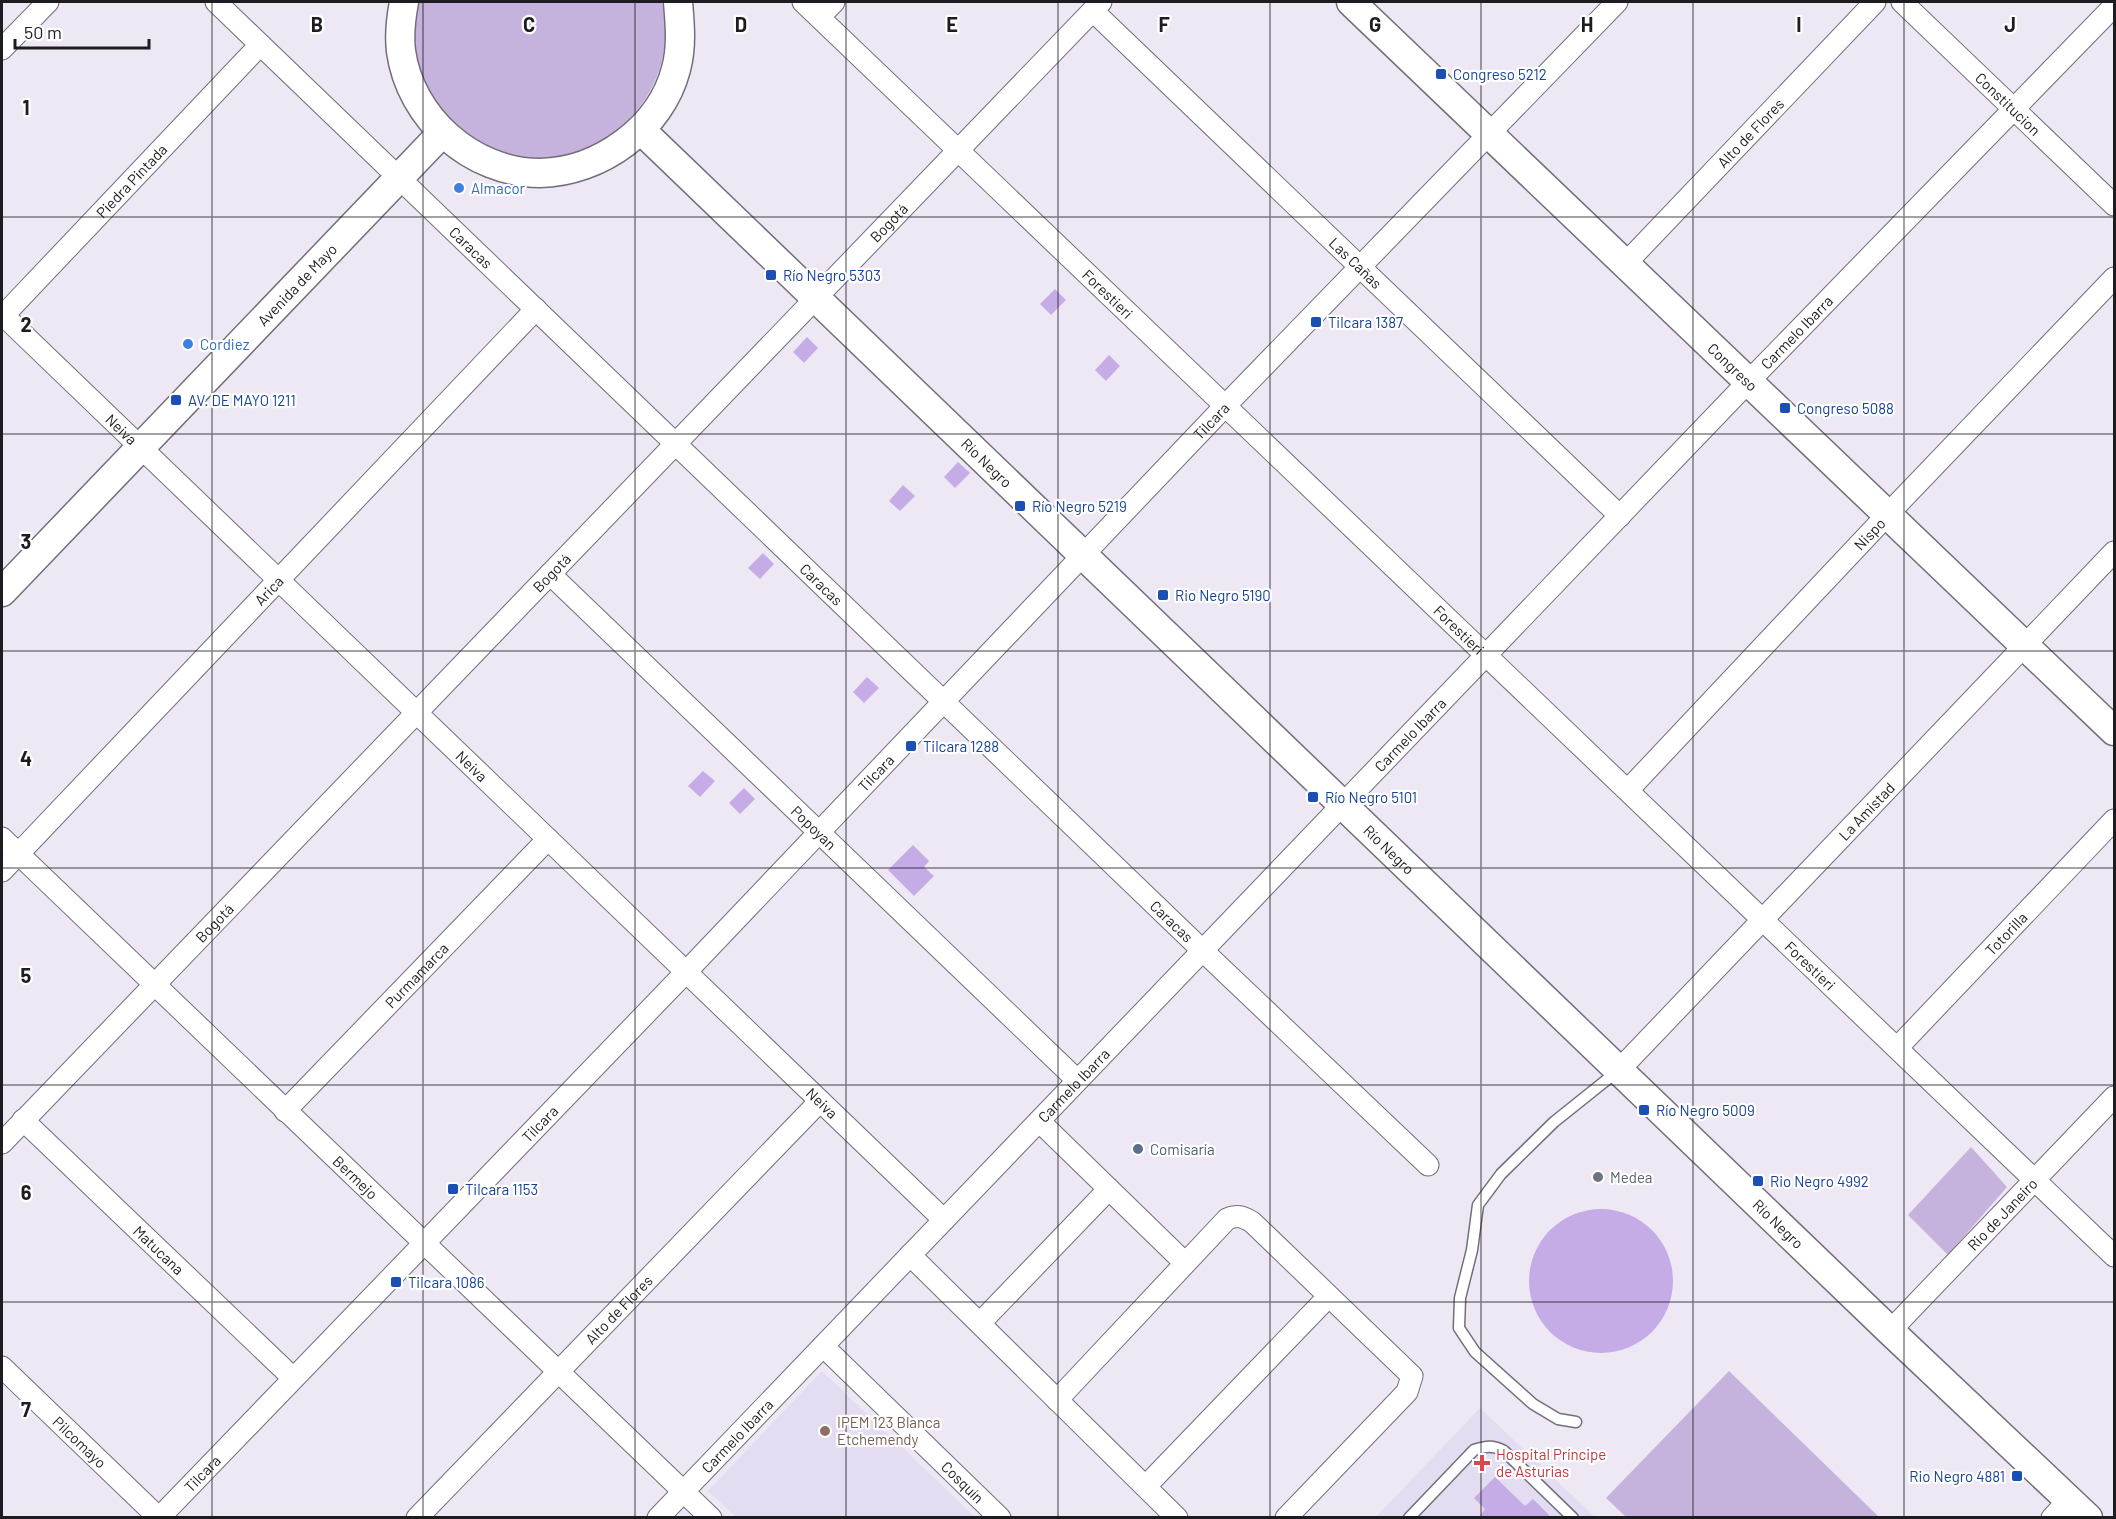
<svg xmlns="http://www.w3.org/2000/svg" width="2116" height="1519" font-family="Barlow,sans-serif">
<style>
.built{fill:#e4dcf0}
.green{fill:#c6b3dd}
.building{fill:#c6ace7}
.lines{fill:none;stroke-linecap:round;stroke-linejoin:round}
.service-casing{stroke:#736e79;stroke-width:13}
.minor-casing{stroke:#736e79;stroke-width:23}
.secondary-casing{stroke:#736e79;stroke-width:31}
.service{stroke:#fff;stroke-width:10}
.minor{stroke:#fff;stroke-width:21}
.secondary{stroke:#fff;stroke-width:28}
.grid{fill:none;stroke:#1e1c20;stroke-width:1.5;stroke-opacity:0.55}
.transit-dot{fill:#1a4fb4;stroke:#fff;stroke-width:2}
.shop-dot{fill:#3f7fe0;stroke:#fff;stroke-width:2}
.service-dot{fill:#5c6f8a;stroke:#fff;stroke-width:2}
.worship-dot{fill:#6b7280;stroke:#fff;stroke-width:2}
.education-dot{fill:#8d6e63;stroke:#fff;stroke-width:2}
.health-dot{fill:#e0444e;stroke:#fff;stroke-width:2}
.labels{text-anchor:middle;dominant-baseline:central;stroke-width:4.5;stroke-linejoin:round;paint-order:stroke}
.transit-label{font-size:15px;fill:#164399;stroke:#fff;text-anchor:start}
.street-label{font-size:15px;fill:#1e1c20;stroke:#fff}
.shop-label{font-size:15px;fill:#366cbe;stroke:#fff;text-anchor:start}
.service-label{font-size:15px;fill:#4e5e75;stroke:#fff;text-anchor:start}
.worship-label{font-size:15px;fill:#5b616d;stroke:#fff;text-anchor:start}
.education-label{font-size:15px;fill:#785e54;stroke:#fff;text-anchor:start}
.health-label{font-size:15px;fill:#be3a42;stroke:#fff;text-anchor:start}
.grid-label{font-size:20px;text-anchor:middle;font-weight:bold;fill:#1e1c20;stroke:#fff;stroke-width:4.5;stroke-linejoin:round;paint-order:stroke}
</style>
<rect width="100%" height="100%" fill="#eee8f5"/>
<g class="built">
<path d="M822,1371L975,1517H736L708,1491Z"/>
<path d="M1480,1408L1595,1517L1375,1518Z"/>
</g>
<g class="green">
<path d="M418,2H662C689,123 543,211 453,122C437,106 424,87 419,65C415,45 411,21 418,2Z"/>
<path d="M1971,1147L2007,1187L1948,1255L1908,1215Z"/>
<path d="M1729,1371L1879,1517H1626L1606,1498Z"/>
</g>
<g class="building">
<path d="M1055,289L1066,300L1051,315L1040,304Z"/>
<path d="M807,337L818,348L804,363L793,352Z"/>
<path d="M1109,355L1120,366L1106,381L1095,370Z"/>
<path d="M958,462L970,473L955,488L944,477Z"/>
<path d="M903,485L915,496L900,511L889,501Z"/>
<path d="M763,553L774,564L760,579L748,568Z"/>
<path d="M867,677L879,688L864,703L853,692Z"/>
<path d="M703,771L715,781L700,797L688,786Z"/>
<path d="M744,788L755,799L740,814L729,803Z"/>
<path d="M913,845L929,861L924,867L934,876L914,896L888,870Z"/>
<circle cx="1601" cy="1281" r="72"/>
<path d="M1495,1477L1525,1506L1533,1499L1552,1518H1478L1485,1509L1474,1498Z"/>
</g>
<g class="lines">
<g class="service-casing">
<g id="service">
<path d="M1576,1422L1558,1419L1533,1404L1475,1352L1459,1328L1460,1298L1472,1250L1478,1205L1501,1174L1554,1122L1619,1070"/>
<path d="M1409,1518L1474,1450C1486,1446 1493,1445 1504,1451L1573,1518"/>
</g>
</g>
<g class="minor-casing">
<g id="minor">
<path id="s1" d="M216,2L1202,950L1428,1165"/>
<path id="s2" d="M803,2L2114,1256"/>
<path id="s3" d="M1902,2L2114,205"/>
<path id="s4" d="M1093,11L1620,516"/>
<path d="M819,17L834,2"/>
<path d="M2,49L48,2"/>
<path id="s5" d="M1626,263L1875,2"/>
<path id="s6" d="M2,314L944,1220"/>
<path id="s7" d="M2,317L260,45"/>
<path id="s8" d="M550,574L1077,1080"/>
<path id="s9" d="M1628,790L1888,514L2114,278"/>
<path id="s10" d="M2,838L711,1518"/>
<path id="s11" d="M2,871L536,309"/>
<path id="s12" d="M1897,1048L2114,820"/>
<path id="s13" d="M1619,1070L2114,552"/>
<path id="s14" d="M285,1111L548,839"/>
<path id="s15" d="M23,1120L293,1378"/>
<path d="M1039,1121L1185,1263"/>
<path id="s16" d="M2,1143L1101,2"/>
<path d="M910,1255L1177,1518"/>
<path d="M980,1323L1109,1189"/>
<path id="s17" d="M1890,1331L2114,1097"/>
<path id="s18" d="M823,1346L1000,1518"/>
<path id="s19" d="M2,1367L159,1518"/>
<path d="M1057,1400L1227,1219C1237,1215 1242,1216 1252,1222L1412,1376L1407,1392L1286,1518"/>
<path d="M1146,1486L1328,1297"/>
<path id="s20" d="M159,1518L686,972L1226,405L1617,2"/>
<path id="s21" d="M417,1518L820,1101"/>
<path id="s22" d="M658,1518L1749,381L2114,6"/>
<path d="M2052,1518L2069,1500"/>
</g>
</g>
<g class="secondary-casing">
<g id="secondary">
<path d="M404,2C401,18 399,35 401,51C410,118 472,173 540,173C600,172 661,128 676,69C682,47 680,25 678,2"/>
<path id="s23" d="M1351,2L2114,731"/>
<path id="s24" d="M641,130L1890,1331L2088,1518"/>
<path id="s25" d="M2,592L442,133"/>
</g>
</g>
<use href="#service" class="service"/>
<use href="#minor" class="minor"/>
<use href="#secondary" class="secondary"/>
</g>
<path class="grid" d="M212,2V1518M423,2V1518M635,2V1518M846,2V1518M1058,2V1518M1270,2V1518M1481,2V1518M1693,2V1518M1904,2V1518M2,217H2114M2,434H2114M2,651H2114M2,868H2114M2,1085H2114M2,1302H2114"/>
<g class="transit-dot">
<rect x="1435" y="68" width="12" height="12" rx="3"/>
<rect x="765" y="269" width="12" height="12" rx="3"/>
<rect x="1310" y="316" width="12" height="12" rx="3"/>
<rect x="170" y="394" width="12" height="12" rx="3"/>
<rect x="1779" y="402" width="12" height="12" rx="3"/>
<rect x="1014" y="500" width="12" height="12" rx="3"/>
<rect x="1157" y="589" width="12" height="12" rx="3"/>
<rect x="905" y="740" width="12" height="12" rx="3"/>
<rect x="1307" y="791" width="12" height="12" rx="3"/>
<rect x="1638" y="1104" width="12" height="12" rx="3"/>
<rect x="1752" y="1175" width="12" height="12" rx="3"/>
<rect x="447" y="1183" width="12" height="12" rx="3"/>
<rect x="390" y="1276" width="12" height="12" rx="3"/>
<rect x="2011" y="1470" width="12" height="12" rx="3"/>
</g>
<g class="shop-dot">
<circle cx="459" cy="188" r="6"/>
<circle cx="188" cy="344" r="6"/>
</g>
<circle class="service-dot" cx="1138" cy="1149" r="6"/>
<circle class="worship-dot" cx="1598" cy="1177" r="6"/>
<circle class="education-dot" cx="825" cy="1431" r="6"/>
<path class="health-dot" d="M1479 1454h6v6h6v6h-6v6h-6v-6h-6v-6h6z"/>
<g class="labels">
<g class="transit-label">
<text x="1453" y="74">Congreso 5212</text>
<text x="783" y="275">Río Negro 5303</text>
<text x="1328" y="322">Tilcara 1387</text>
<text x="188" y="400">AV. DE MAYO 1211</text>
<text x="1797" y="408">Congreso 5088</text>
<text x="1032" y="506">Río Negro 5219</text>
<text x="1175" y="595">Rio Negro 5190</text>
<text x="923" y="746">Tilcara 1288</text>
<text x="1325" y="797">Río Negro 5101</text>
<text x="1656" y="1110">Río Negro 5009</text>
<text x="1770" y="1181">Rio Negro 4992</text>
<text x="465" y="1189">Tilcara 1153</text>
<text x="408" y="1282">Tilcara 1086</text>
<text x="2005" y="1476" text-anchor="end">Rio Negro 4881</text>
</g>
<g class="street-label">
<text stroke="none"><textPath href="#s3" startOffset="147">Constitucion</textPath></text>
<text stroke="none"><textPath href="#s5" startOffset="180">Alto de Flores</textPath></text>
<text stroke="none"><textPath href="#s7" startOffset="188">Piedra Pintada</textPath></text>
<text stroke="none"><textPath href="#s16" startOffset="1278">Bogotá</textPath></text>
<text stroke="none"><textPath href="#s1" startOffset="354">Caracas</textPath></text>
<text stroke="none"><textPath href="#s4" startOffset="364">Las Cañas</textPath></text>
<text stroke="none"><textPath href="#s25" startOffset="426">Avenida de Mayo</textPath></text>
<text stroke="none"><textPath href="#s2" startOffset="422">Forestieri</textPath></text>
<text stroke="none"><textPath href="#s22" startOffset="1644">Carmelo Ibarra</textPath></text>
<text stroke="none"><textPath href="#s23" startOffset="528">Congreso</textPath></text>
<text stroke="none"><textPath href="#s20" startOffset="1520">Tilcara</textPath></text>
<text stroke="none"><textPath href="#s6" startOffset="166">Neiva</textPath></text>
<text stroke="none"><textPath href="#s24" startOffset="480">Río Negro</textPath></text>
<text stroke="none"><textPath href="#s9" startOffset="352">Nispo</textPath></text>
<text stroke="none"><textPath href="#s16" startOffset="792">Bogotá</textPath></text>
<text stroke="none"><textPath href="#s1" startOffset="840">Caracas</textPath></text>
<text stroke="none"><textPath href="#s11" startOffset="387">Arica</textPath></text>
<text stroke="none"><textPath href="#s2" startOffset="908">Forestieri</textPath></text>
<text stroke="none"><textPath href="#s22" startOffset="1086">Carmelo Ibarra</textPath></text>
<text stroke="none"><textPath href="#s6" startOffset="652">Neiva</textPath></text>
<text stroke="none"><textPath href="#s20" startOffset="1034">Tilcara</textPath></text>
<text stroke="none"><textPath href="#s13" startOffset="358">La Amistad</textPath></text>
<text stroke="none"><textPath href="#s8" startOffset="366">Popoyan</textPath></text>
<text stroke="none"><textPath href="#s24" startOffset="1038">Río Negro</textPath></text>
<text stroke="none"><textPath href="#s1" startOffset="1326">Caracas</textPath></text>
<text stroke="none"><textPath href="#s16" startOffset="306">Bogotá</textPath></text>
<text stroke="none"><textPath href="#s12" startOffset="158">Totorilla</textPath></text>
<text stroke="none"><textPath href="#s2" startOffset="1394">Forestieri</textPath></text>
<text stroke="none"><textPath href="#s14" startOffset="189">Purmamarca</textPath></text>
<text stroke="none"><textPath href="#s22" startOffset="600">Carmelo Ibarra</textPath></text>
<text stroke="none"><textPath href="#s6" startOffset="1138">Neiva</textPath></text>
<text stroke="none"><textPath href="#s20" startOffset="548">Tilcara</textPath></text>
<text stroke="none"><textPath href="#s10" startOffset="490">Bermejo</textPath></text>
<text stroke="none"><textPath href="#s17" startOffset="162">Rio de Janeiro</textPath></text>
<text stroke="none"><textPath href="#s24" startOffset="1578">Río Negro</textPath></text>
<text stroke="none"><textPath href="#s15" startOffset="188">Matucana</textPath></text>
<text stroke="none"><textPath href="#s21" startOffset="290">Alto de Flores</textPath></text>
<text stroke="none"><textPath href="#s22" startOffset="114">Carmelo Ibarra</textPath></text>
<text stroke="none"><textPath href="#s19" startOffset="108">Pilcomayo</textPath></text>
<text stroke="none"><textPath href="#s20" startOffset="62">Tilcara</textPath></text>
<text stroke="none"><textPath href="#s18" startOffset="195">Cosquín</textPath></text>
</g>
<g class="shop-label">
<text x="471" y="188">Almacor</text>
<text x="200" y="344">Cordiez</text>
</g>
<g class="service-label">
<text x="1150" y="1149">Comisaría</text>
</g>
<g class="worship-label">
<text x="1610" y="1177">Medea</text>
</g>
<g class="education-label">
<text x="837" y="1422">IPEM 123 Blanca<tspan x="837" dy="17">Etchemendy</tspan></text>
</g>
<g class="health-label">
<text x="1496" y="1454">Hospital Príncipe<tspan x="1496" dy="17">de Asturias</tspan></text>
</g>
</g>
<g class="grid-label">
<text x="317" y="32">B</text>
<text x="529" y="32">C</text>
<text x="741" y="32">D</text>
<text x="952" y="32">E</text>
<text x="1164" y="32">F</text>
<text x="1375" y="32">G</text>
<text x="1587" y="32">H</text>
<text x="1799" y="32">I</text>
<text x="2010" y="32">J</text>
<text x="26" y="115">1</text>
<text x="26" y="332">2</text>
<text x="26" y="549">3</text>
<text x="26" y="766">4</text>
<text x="26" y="983">5</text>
<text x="26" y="1200">6</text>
<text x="26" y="1417">7</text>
</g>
<rect width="2116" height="1519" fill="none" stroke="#1e1c20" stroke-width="6"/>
<path d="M15 39v9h134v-9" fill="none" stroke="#1e1c20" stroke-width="3"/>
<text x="24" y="39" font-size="18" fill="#1e1c20" stroke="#ffffff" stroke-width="4.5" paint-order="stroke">50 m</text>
</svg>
